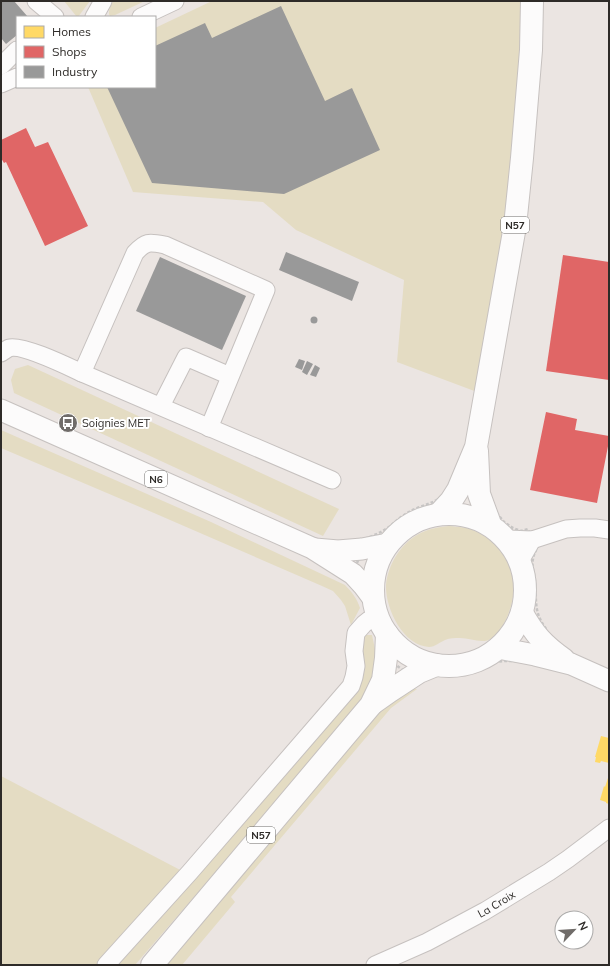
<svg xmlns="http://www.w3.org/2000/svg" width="610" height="966" font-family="Mulish,sans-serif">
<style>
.green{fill:#e4dcc3}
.homes{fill:#ffd966}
.shops{fill:#e06666}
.industry{fill:#999}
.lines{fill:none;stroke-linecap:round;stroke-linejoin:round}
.minor-casing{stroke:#c6c1bf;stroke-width:19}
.major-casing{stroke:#c6c1bf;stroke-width:23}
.highway-casing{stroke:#c6c1bf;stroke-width:24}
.path{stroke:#c7c5c4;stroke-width:2.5;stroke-dasharray:3 2;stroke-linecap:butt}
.minor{stroke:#fcfbfb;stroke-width:17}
.major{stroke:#fcfbfb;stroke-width:21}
.highway{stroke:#fcfbfb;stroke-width:22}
.labels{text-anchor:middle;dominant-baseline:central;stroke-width:4;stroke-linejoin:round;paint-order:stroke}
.shield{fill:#fff;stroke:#6d6b68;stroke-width:1}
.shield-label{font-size:10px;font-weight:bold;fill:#2e2b28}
.poi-label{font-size:11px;fill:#2e2b28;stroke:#fff;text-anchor:start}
.street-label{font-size:11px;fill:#2e2b28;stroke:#fff}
</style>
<rect width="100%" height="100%" fill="#ebe5e2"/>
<g class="green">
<path d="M64,1H90L78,17H77Z"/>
<path d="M113,1H145L115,15L110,16C107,12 111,6 113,1Z"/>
<path d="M212,1H522L519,85L504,232L477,392L397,362L404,280L296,230L263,202L133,192L88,87H155V28Z"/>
<path d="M28,365L339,509L323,536L14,393L11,380L15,369Z"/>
<path d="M1,430L211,522L345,585C352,592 357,599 360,608L351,625L345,606L341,600L333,591L322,586L154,513L1,448Z"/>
<path d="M449,526C457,527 466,527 473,530C506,544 522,579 509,612C506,621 500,632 492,638C483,645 471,638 460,638C455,638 450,638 445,640C440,642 435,647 429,647C403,646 385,608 386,585C388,565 400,545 417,535C427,529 438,527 449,526Z"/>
<path d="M366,635H372L375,649L376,662L370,694L135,965H112L357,688L361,641Z"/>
<path d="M407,688L417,689L391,708L231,897L235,902L182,965H164L384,706Z"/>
<path d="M1,776L184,872L101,965H1Z"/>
</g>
<g class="homes">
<path d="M601,736L609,738V763L601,761L600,763L595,762L596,757H595Z"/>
<path d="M609,775V804L606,803V802L600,800L604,786L605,787Z"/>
</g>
<g class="shops">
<path d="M26,128L35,147L48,142L88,226L45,246L6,162L4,163L1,158V140Z"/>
<path d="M563,255L609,262V380L546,371Z"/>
<path d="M546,412L577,419L575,430L609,436V441L597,503L530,490Z"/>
</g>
<g class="industry">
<path d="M1,1H14L28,17H17V35L6,44L1,38Z"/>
<path d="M281,6L325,101L352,88L380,150L284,194L152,183L107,87H155V46L205,23L212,38Z"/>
<path d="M286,252L359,282L352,301L279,270Z"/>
<path d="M160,257L246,296L222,350L136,311Z"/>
<circle cx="314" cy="320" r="3.5"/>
<path d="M299,359L305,361L302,370L295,367Z"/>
<path d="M307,361L313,364L307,375L302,372Z"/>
<path d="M315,365L320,368L316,377L310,375Z"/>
</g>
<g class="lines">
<g class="minor-casing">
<g id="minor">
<path d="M36,1L55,17"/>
<path d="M94,17L103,1"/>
<path d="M141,17L175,1"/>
<path d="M1,66L17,50"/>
<path d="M1,84L17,77"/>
<path d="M1,353C4,351 7,349 9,348C22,344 69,367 82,373L332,480"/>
<path d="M82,373L135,253C146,241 149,242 165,245L266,290L209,428"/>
<path d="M161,406L186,357L230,376"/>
<path d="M506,539L532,540L566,529L580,528H595L609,530"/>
<path d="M520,561L532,540"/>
<path d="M106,965L190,872L351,686L354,677L356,666L354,651L356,633L364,624L369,620L378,616"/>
<path id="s1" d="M375,965L427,942L485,911L549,872L568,859L609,828"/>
</g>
</g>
<g class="major-casing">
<g id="major">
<path d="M1,410L312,548L353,574L364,586L373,598"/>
<path d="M315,549L338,551L362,549L388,544"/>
<path d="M522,612C534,634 544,645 564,659"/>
<path d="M498,648L535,655L571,664L609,681"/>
</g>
</g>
<g class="highway-casing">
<g id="highway">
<path d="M477,451L479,494L490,524"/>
<circle cx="449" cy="590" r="76"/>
<path d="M439,514L451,501L458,490L476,447L515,226L522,158L531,50L532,1"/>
<path d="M373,703L390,691L419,672L436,665"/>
<path d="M152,965L371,705L383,680L386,658L387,634"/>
</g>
</g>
<path class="path" d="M449,488L489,495L496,512L504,522L513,528L521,531L528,529L536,550C535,553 533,556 533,559C531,566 535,574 535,581C537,602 533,612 547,630L531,663L518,661H505L495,662L476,670L467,673L433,675L418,681L378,652L377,638L363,601L359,593L349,583L367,538C375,535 382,532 389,527C393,524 397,520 401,517C406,514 410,511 415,509C428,503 441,502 449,488Z"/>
<use href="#minor" class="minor"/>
<use href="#major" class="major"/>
<use href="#highway" class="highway"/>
</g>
<defs>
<g id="bus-disc" transform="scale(1)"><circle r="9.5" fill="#706c69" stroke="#fff"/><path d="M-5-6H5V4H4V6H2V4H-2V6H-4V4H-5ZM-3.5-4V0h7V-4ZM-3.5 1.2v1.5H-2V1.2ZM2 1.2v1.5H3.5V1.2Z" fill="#fff"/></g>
</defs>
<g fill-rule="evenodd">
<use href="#bus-disc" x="68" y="423"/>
</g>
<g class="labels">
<g class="shield">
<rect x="501" y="217" width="28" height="16" rx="3"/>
<rect x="145" y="471" width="22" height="16" rx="3"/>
<rect x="247" y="827" width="28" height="16" rx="3"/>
</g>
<g class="shield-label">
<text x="515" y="225">N57</text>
<text x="156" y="479">N6</text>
<text x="261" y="835">N57</text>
</g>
<g class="poi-label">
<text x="82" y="423">Soignies MET</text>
</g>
<g class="street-label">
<text stroke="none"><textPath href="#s1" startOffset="136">La Croix</textPath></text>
</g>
</g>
<rect width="610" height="966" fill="none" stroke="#2e2b28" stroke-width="4"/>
<rect x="16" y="16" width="140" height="72" fill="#ffffff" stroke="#abaaa9"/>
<rect x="24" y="26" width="20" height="12" fill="#ffd966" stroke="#abaaa9"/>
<text x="52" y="36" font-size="12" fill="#2e2b28">Homes</text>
<rect x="24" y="46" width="20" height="12" fill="#e06666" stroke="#abaaa9"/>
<text x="52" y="56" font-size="12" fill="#2e2b28">Shops</text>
<rect x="24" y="66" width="20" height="12" fill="#999999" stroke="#abaaa9"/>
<text x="52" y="76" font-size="12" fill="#2e2b28">Industry</text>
<g transform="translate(574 930) rotate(65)"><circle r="19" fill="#ffffff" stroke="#abaaa9"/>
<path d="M0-3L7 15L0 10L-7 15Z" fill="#706c69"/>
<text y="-6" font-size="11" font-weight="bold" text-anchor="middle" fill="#2e2b28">N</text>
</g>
</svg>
